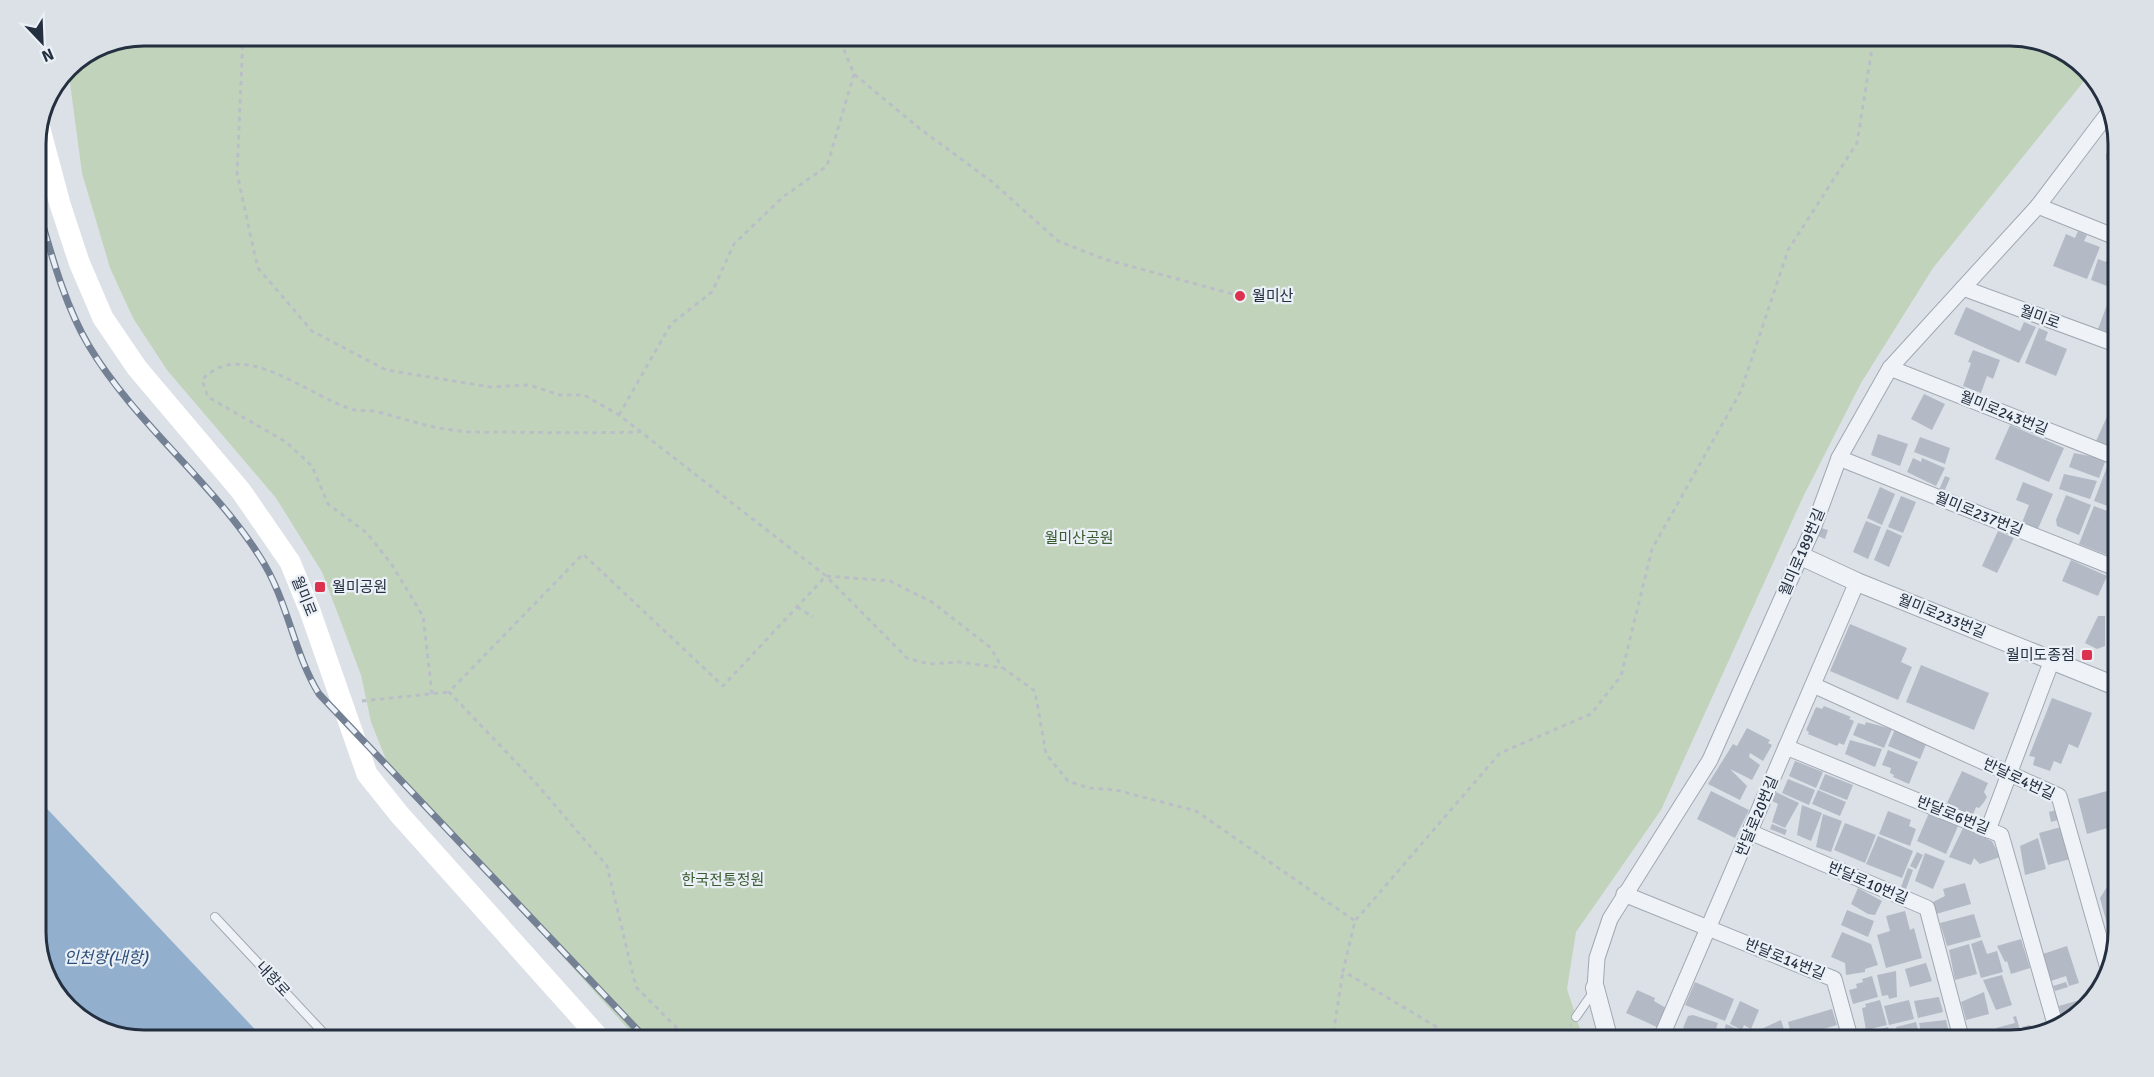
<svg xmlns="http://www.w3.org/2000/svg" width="2154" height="1077" font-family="Signika,'Noto Sans KR',sans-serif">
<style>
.green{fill:#c2d3bc}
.water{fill:#92b0cd}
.building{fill:#b3bac5}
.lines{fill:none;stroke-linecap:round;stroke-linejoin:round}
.service-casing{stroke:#a1a8b2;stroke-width:10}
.minor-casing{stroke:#a1a8b2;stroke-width:17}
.tertiary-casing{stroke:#a1a8b2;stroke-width:20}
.path{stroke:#babfc7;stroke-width:3;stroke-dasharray:4.5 4.5;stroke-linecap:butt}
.service{stroke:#eff2f6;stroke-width:8}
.minor{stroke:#eff2f6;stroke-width:15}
.tertiary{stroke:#eff2f6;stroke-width:18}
.secondary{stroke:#fff;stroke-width:21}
.rail-casing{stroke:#748093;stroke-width:7}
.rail{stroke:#ebf0f6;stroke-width:4.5;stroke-dasharray:14;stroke-linecap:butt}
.poi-dot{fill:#dc324f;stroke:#ebf0f6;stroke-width:2}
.labels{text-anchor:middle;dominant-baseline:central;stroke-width:4.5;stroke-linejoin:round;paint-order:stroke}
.poi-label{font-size:15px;fill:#242f40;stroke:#ebf0f6;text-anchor:start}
.street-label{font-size:15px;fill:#242f40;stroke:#ebf0f6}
.park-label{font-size:15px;fill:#395d30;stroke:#ebf0f6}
.water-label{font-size:16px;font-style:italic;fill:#2a4e78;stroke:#ebf0f6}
.rim{fill:none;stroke:#242f40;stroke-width:3}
</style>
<rect width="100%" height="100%" fill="#dce1e8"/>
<path class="green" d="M145,36H2009L2057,47L2089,75L1933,268L1861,383L1803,497L1661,810L1576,932L1567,989L1584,1041H639L387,762L371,722L361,675L322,572L276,498L167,370L133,318L110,268L82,173L68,68L104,44Z"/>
<path class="water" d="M36,797L266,1041H145L97,1030L55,993L36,940Z"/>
<g class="building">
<path d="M2118,140V159L2106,160V154Z"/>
<path d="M2078,231L2087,235L2084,241L2100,247L2087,279L2053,266L2066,234L2075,238Z"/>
<path d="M2112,246L2118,248V290L2091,280L2098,259L2106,262Z"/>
<path d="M2111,294L2118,297V325L2114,334L2098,329Z"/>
<path d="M1966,307L2020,331L2024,322L2036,327L2019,363L1954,334Z"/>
<path d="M2039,328L2048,332L2045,340L2067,349L2056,376L2025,363Z"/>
<path d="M1973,350L2000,360L1993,379L1987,376L1981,393L1963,386L1971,363L1968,362Z"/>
<path d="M1924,394L1945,404L1932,430L1911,419Z"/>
<path d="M2114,401L2118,403V427L2109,446L2096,441Z"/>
<path d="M2010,425L2064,448L2049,482L1995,459Z"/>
<path d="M1878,434L1908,444L1900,466L1871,455Z"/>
<path d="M1920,437L1950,448L1945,464L1914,452Z"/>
<path d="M2074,453L2106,459L2099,478L2069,467Z"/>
<path d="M1913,458L1921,462L1922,458L1945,468L1936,486L1907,472Z"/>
<path d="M2107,467L2118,471V510L2094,501Z"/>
<path d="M2064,474L2097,481L2090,499L2059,489Z"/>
<path d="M1945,476L1950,478L1944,492L1939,490Z"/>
<path d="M2023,482L2053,494L2037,531L2021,525L2029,505L2016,500Z"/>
<path d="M1880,487L1895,494L1882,525L1867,518Z"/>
<path d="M2066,495L2091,505L2079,535L2057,526L2056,520Z"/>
<path d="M1901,496L1916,502L1903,533L1888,527Z"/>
<path d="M2094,506L2118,515V533L2107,555L2079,544Z"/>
<path d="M1866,521L1881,527L1868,559L1853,552Z"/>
<path d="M1821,528L1828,530L1825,539L1818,536Z"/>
<path d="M1887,529L1902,536L1889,567L1874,560Z"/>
<path d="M1998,531L2014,538L1997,573L1982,566Z"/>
<path d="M2071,560L2107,576L2098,596L2062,581Z"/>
<path d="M2108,599H2118V646H2107Z"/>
<path d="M2098,616H2105V646L2097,649L2085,643Z"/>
<path d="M1850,624L1907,648L1901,662L1912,667L1898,700L1830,671Z"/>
<path d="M1921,665L1989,693L1974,730L1906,702Z"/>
<path d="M2052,698L2092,713L2078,748L2069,744L2061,764L2054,761L2050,771L2033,765L2035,757L2029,756Z"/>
<path d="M1824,706L1851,717L1849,719L1854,721L1844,745L1839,743L1837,746L1808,734L1809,732L1806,730L1816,707L1822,709Z"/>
<path d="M1866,722L1892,729L1884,748L1853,735L1858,723L1865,725Z"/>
<path d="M1747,728L1770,740L1768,743L1772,745L1763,761L1750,753L1749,757L1760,765L1752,780L1730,769L1747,786L1740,800L1708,784L1733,744L1737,746Z"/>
<path d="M1895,729L1927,742L1920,759L1888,746Z"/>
<path d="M1850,740L1882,749L1875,767L1845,754Z"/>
<path d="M1888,750L1918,762L1909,784L1893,777L1894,775L1890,773L1891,768L1882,765Z"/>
<path d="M1795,761L1823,772L1816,788L1789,776Z"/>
<path d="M1962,771L1988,783L1984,792L1987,797L1984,802L1979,808L1976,807L1973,815L1947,803Z"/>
<path d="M1825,774L1853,785L1847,800L1819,789Z"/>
<path d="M1788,779L1815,790L1809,805L1782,793Z"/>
<path d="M2118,788V825L2087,834L2078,799Z"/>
<path d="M1818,790L1846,802L1840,816L1812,804Z"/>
<path d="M1711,791L1749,810L1735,838L1697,819Z"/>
<path d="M1774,791L1799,803L1785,828L1772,822L1778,804L1770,800Z"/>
<path d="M1802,805L1822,813L1811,841L1797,835Z"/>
<path d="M2056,810L2058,820L2051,822L2049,812Z"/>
<path d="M1888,811L1911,820L1909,826L1916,829L1910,846L1879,834Z"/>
<path d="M1929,813L1958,826L1946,854L1917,841Z"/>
<path d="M1823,814L1842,821L1831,852L1816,847Z"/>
<path d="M1845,823L1876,835L1865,863L1834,850Z"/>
<path d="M1772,824L1787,830L1785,835L1770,829Z"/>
<path d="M2061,827L2070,859L2048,865L2039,833Z"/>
<path d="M1963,828L1992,841L2000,857L1980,864L1974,858L1971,865L1949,857Z"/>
<path d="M1878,836L1913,851L1902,878L1866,864Z"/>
<path d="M2038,838L2046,869L2025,875L2020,846Z"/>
<path d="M1917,852L1923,855L1916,869L1910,866Z"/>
<path d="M1925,853L1945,861L1933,889L1915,881Z"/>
<path d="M1908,868L1913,870L1906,889L1901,887Z"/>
<path d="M1965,883L1971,904L1936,914L1933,902L1945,896L1943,889Z"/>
<path d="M2118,884V921L2107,924L2100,898L2107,887Z"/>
<path d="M1858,888L1882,901L1875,915L1868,914L1851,904Z"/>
<path d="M1847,910L1874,921L1868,937L1841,925Z"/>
<path d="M1905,911L1910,930L1914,928L1922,958L1886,968L1877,935L1890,931L1886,916Z"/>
<path d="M1974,914L1981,937L1947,946L1940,923Z"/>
<path d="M1842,932L1871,944L1878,965L1865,969V972L1846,975L1845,963L1831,957Z"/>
<path d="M2021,939L2030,968L2011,974L2007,961L2005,962L1997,946Z"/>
<path d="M1982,940L1987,954L1997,951L2003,972L1981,978L1971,944Z"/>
<path d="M1969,944L1977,974L1955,980L1949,950Z"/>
<path d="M2067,946L2079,983L2069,986L2066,976L2051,981L2043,954Z"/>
<path d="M1926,963L1932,981L1910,987L1905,969Z"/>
<path d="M1896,971L1897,997L1889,999L1888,995L1882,996L1877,975Z"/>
<path d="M2002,975L2012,1005L1996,1010L1983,980Z"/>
<path d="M1872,976L1878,997L1853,1004L1849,990L1857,988L1856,984L1863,982L1862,979Z"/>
<path d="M1695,982L1734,999L1725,1021L1685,1005Z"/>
<path d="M2066,982L2068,987L2055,991L2053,986Z"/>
<path d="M1637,990L1655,998L1654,1001L1666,1008L1657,1027L1626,1013Z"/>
<path d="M1984,992L1989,1014L1966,1020L1961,1002Z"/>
<path d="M1939,997L1943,1012L1918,1018L1914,1001Z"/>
<path d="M2083,999L2085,1005L2069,1023L2064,1024L2059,1006Z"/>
<path d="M1880,1000L1887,1025L1866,1030L1862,1008L1866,1007L1865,1004Z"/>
<path d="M1909,1000L1914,1019L1889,1025L1884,1006Z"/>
<path d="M1740,1001L1759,1010L1751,1029L1744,1025L1742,1030L1730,1024Z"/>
<path d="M1832,1009L1837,1025L1792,1038L1788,1022Z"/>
<path d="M1693,1015L1718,1023L1712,1040L1683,1028L1688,1016Z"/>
<path d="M2016,1016L2022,1037L2000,1041L1996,1028L2015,1023L2013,1017Z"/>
<path d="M1781,1020L1787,1039L1765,1041L1759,1030Z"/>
<path d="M1946,1020L1951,1041H1923L1919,1023Z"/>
<path d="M1916,1022L1921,1041H1903L1899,1038L1896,1027Z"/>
<path d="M1726,1024L1746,1033L1743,1041H1721Z"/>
<path d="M2047,1024L2048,1029L2025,1036L2022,1027L2030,1025L2031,1028Z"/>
<path d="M1888,1027L1892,1041H1872L1873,1031Z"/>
<path d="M1837,1032L1839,1041H1806L1805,1040Z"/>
<path d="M1995,1032L1997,1041H1973L1985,1037L1984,1035Z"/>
</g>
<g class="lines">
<g class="service-casing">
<g id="service">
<path d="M215,917L331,1041"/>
<path d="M1576,1017L1594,991"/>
</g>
</g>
<g class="minor-casing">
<g id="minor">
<path d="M2038,206L2118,238"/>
<path d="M1963,288L2118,345"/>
<path d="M1890,368L2118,458"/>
<path d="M1839,458L2118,569"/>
<path d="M1813,685L2059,796L2109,972"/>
<path d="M1786,747L2001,835L2056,1027"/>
<path d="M1988,830L2052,660"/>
<path d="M1750,832L1927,908L1962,1041"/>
<path d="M1624,894L1834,979L1851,1041"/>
<path d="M1595,988L1597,958L1610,919L1710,760L1814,526L1839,458L1890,368L2038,206L2109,112"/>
<path d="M1680,1041L1663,1033L1857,582"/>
</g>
</g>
<g class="tertiary-casing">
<g id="tertiary">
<path d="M1801,556L1857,582L2118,687"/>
<path d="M1595,988L1609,1041"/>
</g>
</g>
<g class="path">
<path d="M243,36L237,173L253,247L258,268L312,331L386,370L491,387L529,385L560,395H584L619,415L826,576L907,658L929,664L959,662L1003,668L1035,691L1046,754L1068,781L1089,788L1116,790L1196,811L1355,921"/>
<path d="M660,36L737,43L806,38L841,43L854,74L919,128L991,181L1058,241L1104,259L1240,296"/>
<path d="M1503,36L1549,42L1559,36"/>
<path d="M841,43L868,36"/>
<path d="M619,415L671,324L712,292L734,244L783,197L827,166L854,74"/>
<path d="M797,607L813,617"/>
<path d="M432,694L423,616L392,565L367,533L328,504L312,466L286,442L208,397L202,380C243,335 311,399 355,410C362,411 370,410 378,412C403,418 426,427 452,430C470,433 489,432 507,432C551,433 595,433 639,432"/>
<path d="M362,701L449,692"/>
<path d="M690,1041L636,987L607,866L535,782L449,692L583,554L723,686L826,576L890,581L932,602L991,648L1002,668"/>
<path d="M1332,1041L1343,971"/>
<path d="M1460,1041L1343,971L1355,921L1500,753L1591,714L1621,676L1652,549L1741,391L1788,250L1857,143L1874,36"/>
<path d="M1560,1041L1571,1025"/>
</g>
<use href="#service" class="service"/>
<use href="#minor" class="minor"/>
<use href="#tertiary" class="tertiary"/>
<path class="secondary" d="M40,129L60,204L79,262L103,318L137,368L241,491L290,562L310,611L367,774L399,814L602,1041"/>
<g class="rail-casing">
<path id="rail" d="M36,201C50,249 63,302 89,346C135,423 212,481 260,557C288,600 293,652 319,694L648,1041"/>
</g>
<use href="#rail" class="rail"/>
</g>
<g class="poi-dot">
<circle cx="1240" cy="296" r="6"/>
<rect x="314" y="581" width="12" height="12" rx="3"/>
<rect x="2081" y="649" width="12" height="12" rx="3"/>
</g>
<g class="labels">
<g class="poi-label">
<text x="1252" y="296">월미산</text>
<text x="332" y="587">월미공원</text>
<text x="2075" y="655" text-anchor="end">월미도종점</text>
</g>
<g class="street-label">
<text transform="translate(2040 317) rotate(20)">월미로</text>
<text transform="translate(2004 413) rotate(22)">월미로243번길</text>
<text transform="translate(1979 514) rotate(22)">월미로237번길</text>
<text transform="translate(1802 552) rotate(-67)">월미로189번길</text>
<text transform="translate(304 596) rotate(68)">월미로</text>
<text transform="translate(1942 616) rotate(22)">월미로233번길</text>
<text transform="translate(2019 779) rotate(25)">반달로4번길</text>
<text transform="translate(1953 815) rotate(22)">반달로6번길</text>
<text transform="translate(1757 816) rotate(-67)">반달로20번길</text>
<text transform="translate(1868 883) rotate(23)">반달로10번길</text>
<text transform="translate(1785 959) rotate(22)">반달로14번길</text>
<text transform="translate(273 979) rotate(47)">내항로</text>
</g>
<g class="park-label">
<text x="1079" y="538">월미산공원</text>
<text x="723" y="880">한국전통정원</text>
</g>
<g class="water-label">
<text x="106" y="958">인천항(내항)</text>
</g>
</g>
<path d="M0 0H2154V1077H0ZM144 46H2010A98 98 0 0 1 2108 144V932A98 98 0 0 1 2010 1030H144A98 98 0 0 1 46 932V144A98 98 0 0 1 144 46Z" fill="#dbe1e7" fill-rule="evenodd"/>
<path class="rim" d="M144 46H2010A98 98 0 0 1 2108 144V932A98 98 0 0 1 2010 1030H144A98 98 0 0 1 46 932V144A98 98 0 0 1 144 46Z"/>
<g transform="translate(42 42) rotate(157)" stroke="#ebf0f6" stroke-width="4.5" paint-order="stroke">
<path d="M0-4.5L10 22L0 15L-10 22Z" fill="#242f40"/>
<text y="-9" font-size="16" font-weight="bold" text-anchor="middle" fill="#242f40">N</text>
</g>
</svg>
